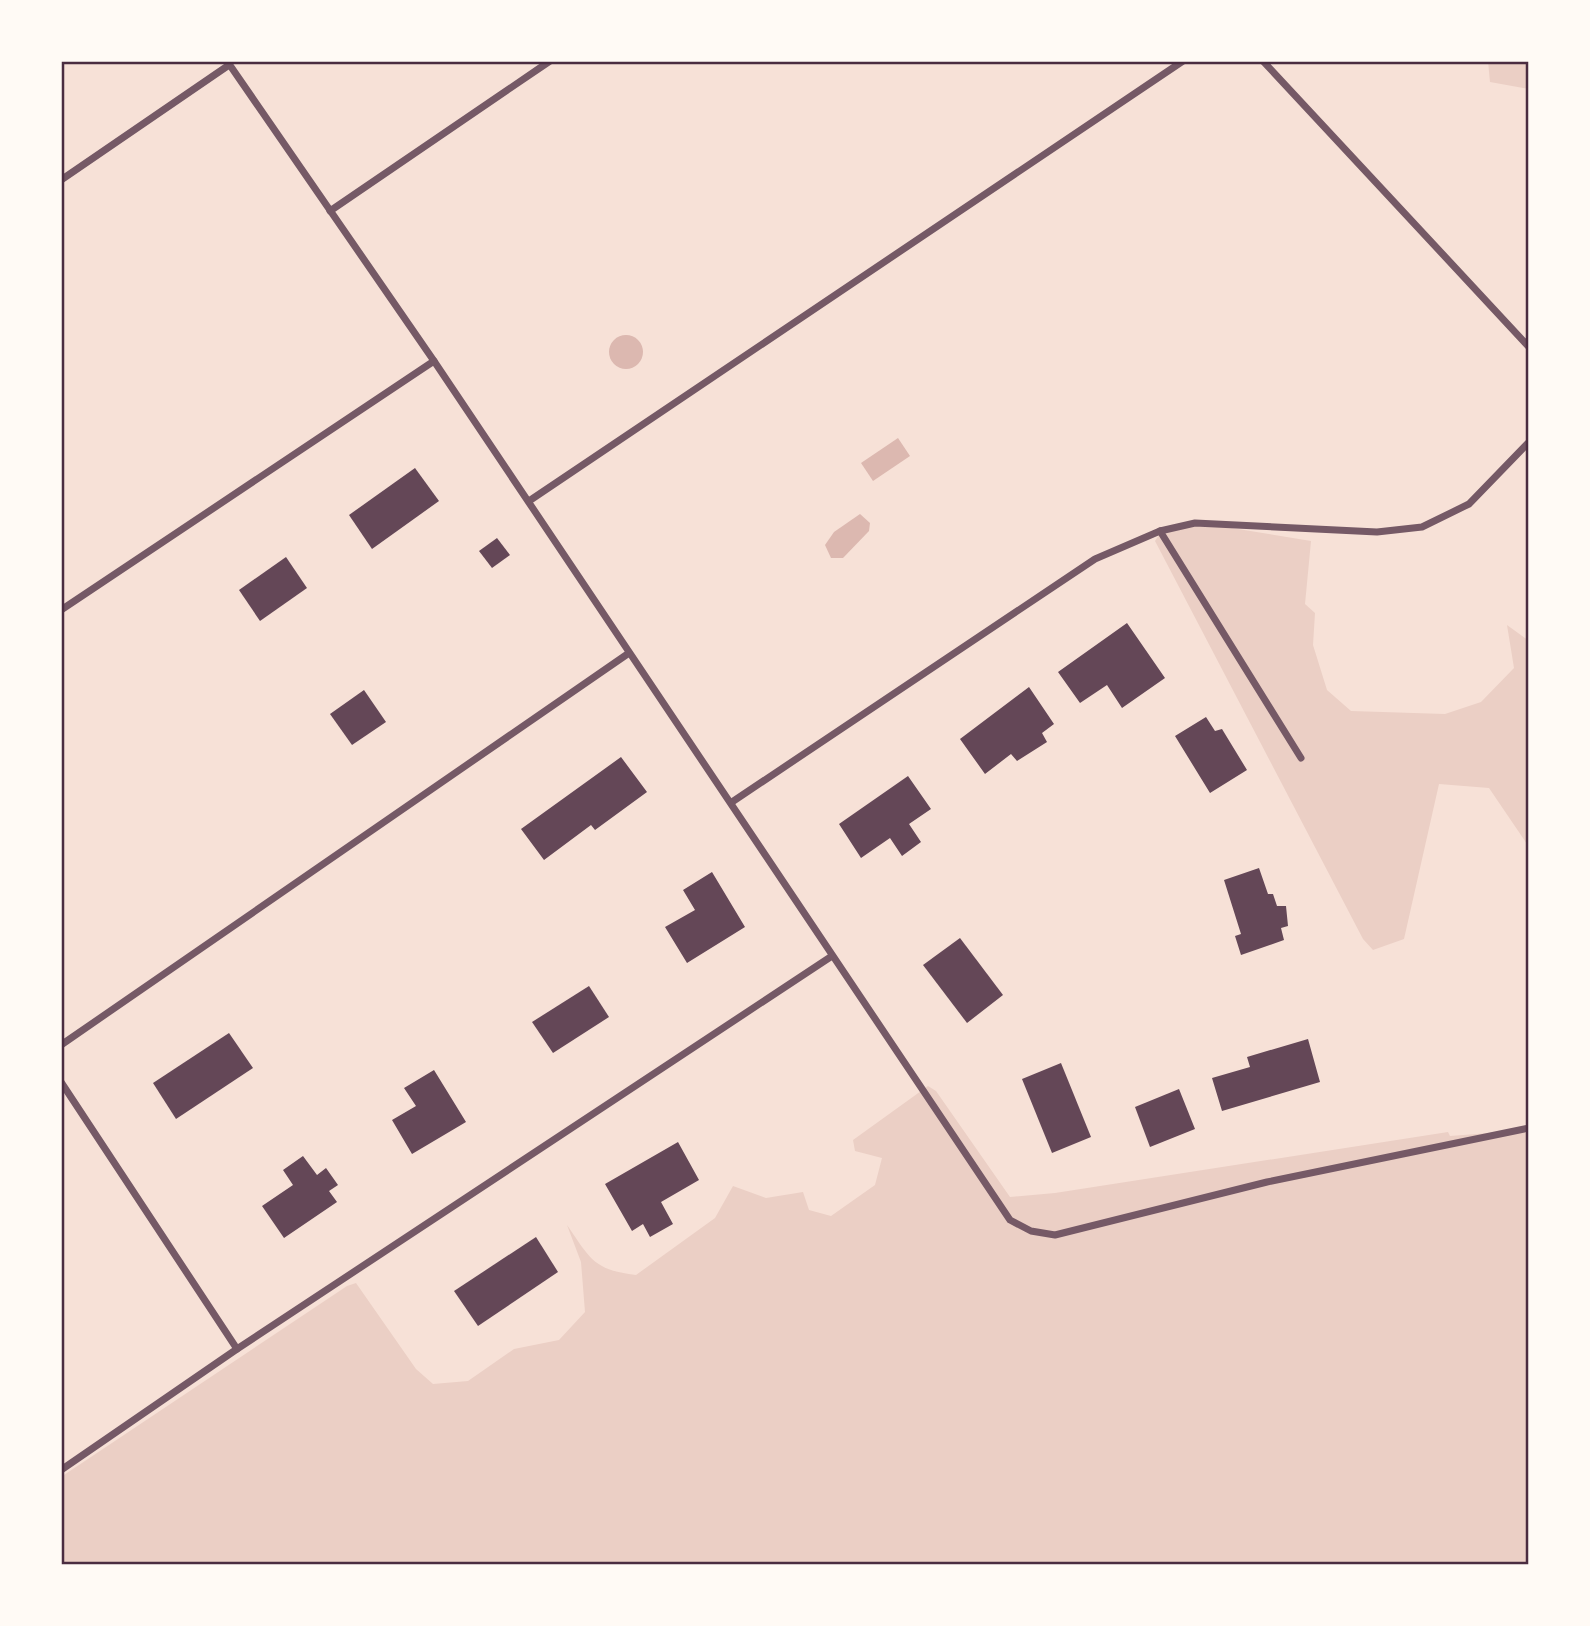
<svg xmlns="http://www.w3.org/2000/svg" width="1590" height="1626" font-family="'Fira Sans Condensed',sans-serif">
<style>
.green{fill:#ebcfc5}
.water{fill:#dcb8b0}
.building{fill:#644757}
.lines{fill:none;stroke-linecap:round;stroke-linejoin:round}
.minor{stroke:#755966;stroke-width:7}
.neatline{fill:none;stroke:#4a2c40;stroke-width:2.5}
</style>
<rect width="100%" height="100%" fill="#f7e1d7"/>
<g class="green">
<path d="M1488,61H1529V89L1490,82Z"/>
<path d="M1201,523L1311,541L1305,604L1315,613L1313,645L1327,690L1351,711L1445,714L1481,702L1514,668L1507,625L1529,641V847L1489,788L1439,784L1404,939L1373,950L1363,939L1155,541L1161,532Z"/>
<path d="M928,1086L936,1091L1010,1197L1055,1193L1448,1132L1450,1136L1529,1130V1565H61V1477L347,1286L356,1283L416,1369L433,1384L468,1381L514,1349L559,1340L585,1312L581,1262L567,1225C590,1258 593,1270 636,1275L715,1218L733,1186L766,1198L803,1192L809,1210L831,1216L875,1185L882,1158L855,1151L853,1140Z"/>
</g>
<g class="water">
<circle cx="626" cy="352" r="17"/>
<path d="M898,438L910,456L873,481L861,463Z"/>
<path d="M860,514L870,523L869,531L843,558H831L825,545L834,532Z"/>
</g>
<g class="building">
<path d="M415,468L439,501L372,549L349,515Z"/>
<path d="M497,538L510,555L492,568L479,551Z"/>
<path d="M286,557L307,588L260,621L239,590Z"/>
<path d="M1127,623L1165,678L1122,708L1107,685L1080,703L1058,672Z"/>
<path d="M1029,687L1054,724L1042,733L1047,742L1017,761L1011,754L985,774L960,739Z"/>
<path d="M364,690L386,722L352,745L330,714Z"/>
<path d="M1206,717L1215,731L1222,729L1247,770L1210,793L1175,736Z"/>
<path d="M621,757L647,792L595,830L591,825L544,860L521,829Z"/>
<path d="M908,776L931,809L909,824L921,842L902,856L890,838L861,858L839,824Z"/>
<path d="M1259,868L1268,894H1273L1277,906H1286L1288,926L1281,928L1284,940L1241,955L1235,936L1241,934L1224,880Z"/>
<path d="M712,872L745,927L687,963L665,927L695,910L683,890Z"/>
<path d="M960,938L1003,995L967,1023L923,965Z"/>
<path d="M589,986L609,1017L553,1053L532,1022Z"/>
<path d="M229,1033L253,1068L176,1119L153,1083Z"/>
<path d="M1308,1039L1320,1082L1222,1111L1212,1078L1250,1067L1247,1057Z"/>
<path d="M1061,1063L1091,1137L1052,1153L1022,1079Z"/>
<path d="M434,1070L466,1122L412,1154L392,1120L416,1106L404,1088Z"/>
<path d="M1179,1089L1195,1129L1150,1147L1135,1107Z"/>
<path d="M678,1142L699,1180L661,1202L673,1224L650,1237L643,1224L632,1231L605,1184Z"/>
<path d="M303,1156L317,1175L326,1168L338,1185L329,1191L337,1202L284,1238L262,1206L293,1185L283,1170Z"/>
<path d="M536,1237L558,1272L478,1326L454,1291Z"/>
</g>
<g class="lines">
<g class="minor">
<path d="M227,61L434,361L1010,1220L1031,1231L1055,1235L1267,1182L1529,1128"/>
<path d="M1263,61L1529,347"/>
<path d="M61,180L229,65"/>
<path d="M330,211L550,61"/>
<path d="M529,501L1183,61"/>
<path d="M1160,531L1301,758"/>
<path d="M61,610L434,361"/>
<path d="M732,802L1095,559L1160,531L1195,523L1377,532L1422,527L1469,504L1529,442"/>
<path d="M61,1045L629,653"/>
<path d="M61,1082L237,1349"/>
<path d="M61,1470L237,1349L832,956"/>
</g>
</g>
<rect width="1590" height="1626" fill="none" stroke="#fffaf5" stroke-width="126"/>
<rect x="63" y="63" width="1464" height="1500" class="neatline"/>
</svg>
